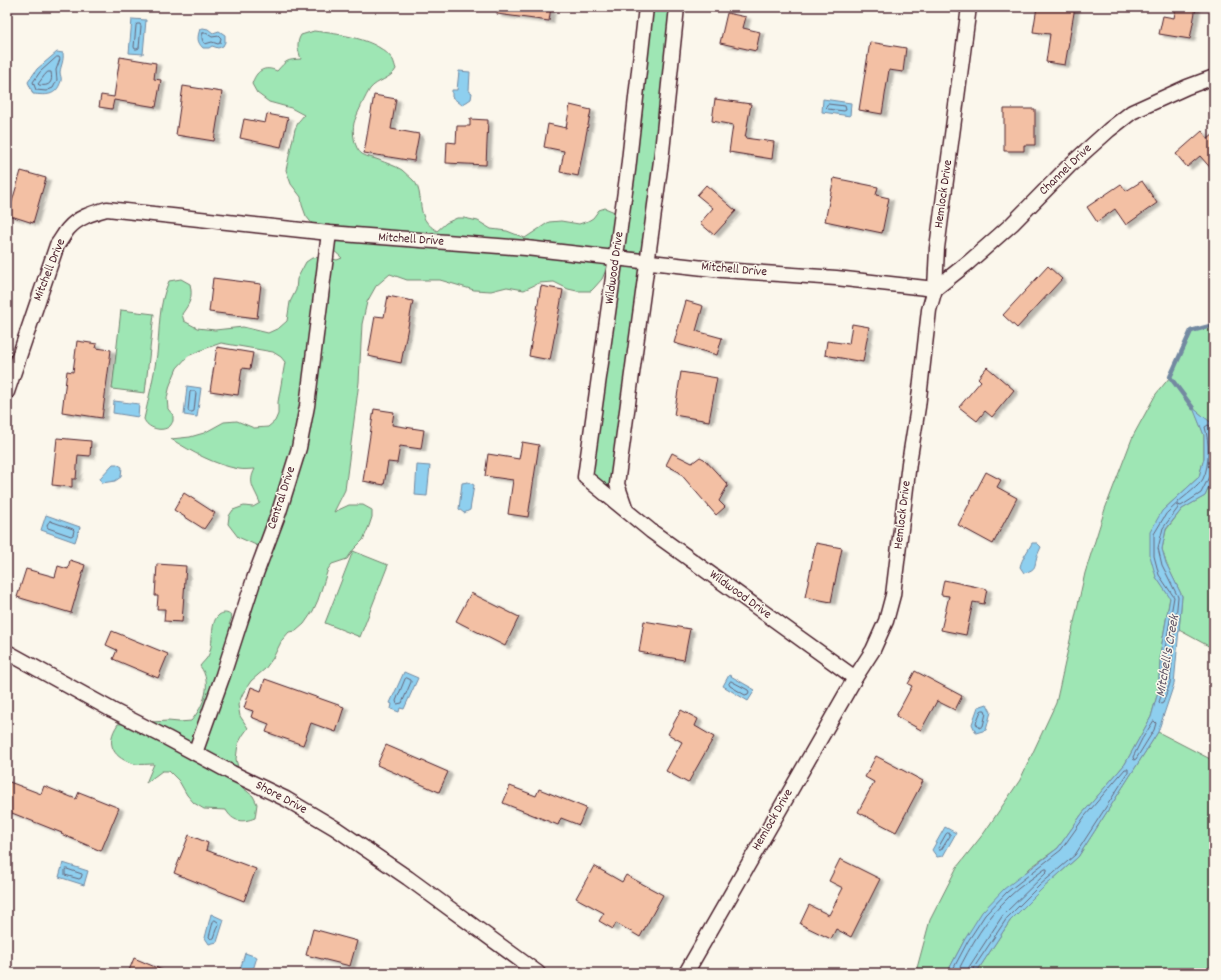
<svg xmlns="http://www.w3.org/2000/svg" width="1221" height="980" font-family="Dekko,sans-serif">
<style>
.green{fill:#9ee6b4;stroke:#748270}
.water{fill:#8ecfef;stroke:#7389a1}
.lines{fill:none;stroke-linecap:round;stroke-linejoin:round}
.shore{stroke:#656579;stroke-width:1}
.stream{stroke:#7389a1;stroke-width:4.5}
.building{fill:#f3c0a4;stroke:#4a1f2b;filter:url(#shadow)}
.street-casing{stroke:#4a1f2b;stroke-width:17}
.street{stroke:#fbf7ec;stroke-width:14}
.labels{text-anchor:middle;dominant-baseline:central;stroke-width:3;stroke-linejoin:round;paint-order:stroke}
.street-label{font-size:13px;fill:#4a1f2b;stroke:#fbf7ec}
.water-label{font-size:14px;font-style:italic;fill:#5e5466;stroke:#fbf7ec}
</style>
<defs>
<filter id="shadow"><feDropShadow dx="4.5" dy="2.5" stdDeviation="1" flood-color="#0004"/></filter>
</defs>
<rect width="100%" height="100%" fill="#fbf7ec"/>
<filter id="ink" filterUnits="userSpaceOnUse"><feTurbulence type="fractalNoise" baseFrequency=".025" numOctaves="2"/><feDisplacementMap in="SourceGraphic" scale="8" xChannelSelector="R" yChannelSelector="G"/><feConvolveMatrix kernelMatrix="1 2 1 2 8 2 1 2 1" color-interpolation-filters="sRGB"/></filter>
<g filter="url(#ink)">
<g class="green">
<path d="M646,7H677L617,483L626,510L585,477Z"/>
<path d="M314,31C338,34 378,38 393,60C394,62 395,66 396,69C391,79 377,80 370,89C367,93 355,118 354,123C352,131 354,149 362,154C367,157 374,158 379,160C386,163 396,166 402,170C406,173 409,177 413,180C422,188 419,205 423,215C425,222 431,227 437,231L446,223L457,218H464L478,221L491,229L507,231L525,238L549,222L561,221L579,224L588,221L593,218L599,210L605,208L617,213L609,263L602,279L594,288L591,291H577L568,289L554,282L539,283L524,290L507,287L491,291L474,290L440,280H407L390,274L376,286L367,302L362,324L359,382L345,490L334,512L349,505H363L372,510V517L369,526L363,540L354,549L347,559L332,564L328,569L318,600L313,611L304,624L296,631L289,632L282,640L273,658L265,669L251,681L243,693L238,705L240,716L248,728L243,735L238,744L236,759L243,788L253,796L257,804L255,818C242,823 233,822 226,810L204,809L194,803L187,795L179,781L169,771H162L146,783L154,764C148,764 141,765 135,764C114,759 104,744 118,724L168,721L179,722L191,721C204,706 213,683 200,666C203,662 208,658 209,654C213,644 211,633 214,623C216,614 226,609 232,617L229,625L239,618L266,554L256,545L238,537L228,524L229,516L233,510L244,506L253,507L260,503C255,489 247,484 255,469C250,469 244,470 239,469C215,465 192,452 171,439L190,437L204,433L224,422L237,421L254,428L268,427L275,421L278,414V402L285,362L281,357L273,352L221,343L204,349L188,356L177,368L170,385L167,398L168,409L173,415V421C172,423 171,425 170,426C162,433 147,428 144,419C149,397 154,376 157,354C160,329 158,305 169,281L181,279L190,284C193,297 190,303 182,314L184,321L197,328L215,330L243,327L268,333L279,328L287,321L290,302L296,290L297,279L306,262L312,258L323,257L337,260L342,258L332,249L306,216L302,205L301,197L291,184L286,170L295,129L299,121L304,115L291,108L269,102L257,93L252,84C256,71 264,65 277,71C287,60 286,60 301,59C298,50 296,43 301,35Z"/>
<path d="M121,310L154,314L145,393L112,389Z"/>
<path d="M1214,325V425L1194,409L1204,435V458L1199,477L1162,511L1156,577L1170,597L1161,649L1158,692L1151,717L1125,764L1082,814L1058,848L1030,868L965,939L947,973H917V968L930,920L957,867L984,833L1020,780L1056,703L1085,573L1105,509L1133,436L1156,394L1170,377L1191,331Z"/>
<path d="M1214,475V649L1179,630L1182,596L1166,563L1162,549L1166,530L1182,509L1205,496Z"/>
<path d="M353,551L388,565L360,637L325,623Z"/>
<path d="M1158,732L1214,761V973H976L1010,921L1043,888L1078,857Z"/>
</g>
<g class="water">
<path d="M132,19L146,20L143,54L129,53Z"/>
<path d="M203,28L208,29L213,33L219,31L225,35V42L223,46L218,48L212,46L209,48H203C197,42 197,38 200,29Z"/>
<path d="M57,52L63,53C64,61 61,65 60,72C60,75 62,78 61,81C56,97 46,95 33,94L28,82L37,69Z"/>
<path d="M459,71L470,72L469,91L472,93L471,99L462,105L452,97V90H457Z"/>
<path d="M823,99L851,103L850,116L822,112Z"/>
<path d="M187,386L201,388L197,417L184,415Z"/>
<path d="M114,401L139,404L138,417L113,413Z"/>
<path d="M1193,408L1214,425V475L1205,496L1182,509L1166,529L1162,549L1166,563L1182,596L1174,684L1158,732L1078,857L1043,888L1010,921L976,973H947L965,939L982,912L1004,889L1058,848L1082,814L1125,764L1151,717L1158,692L1161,649L1170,598L1156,577L1150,556V532L1162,511L1199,477L1204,458V435Z"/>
<path d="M113,464H117L122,467L121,477L115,481L102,483L100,478Z"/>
<path d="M417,465L430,466L427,496L415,495Z"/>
<path d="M468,482L474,485L470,510L464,513L459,509L462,483Z"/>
<path d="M46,515L80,527L75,542L41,530Z"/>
<path d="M1032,543H1037L1041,547C1040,550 1038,553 1037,556C1034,567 1037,569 1024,573L1020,567C1022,558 1028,551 1032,543Z"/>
<path d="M404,672L418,678L404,709L400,708L399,712L391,709L392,704L390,703Z"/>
<path d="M729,675L755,690L748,701L723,686Z"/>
<path d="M987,704L991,712L986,730L976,733L972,724L978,707Z"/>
<path d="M945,827L956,833L943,856L937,857L932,850Z"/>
<path d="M63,863L88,871L84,885L59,877Z"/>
<path d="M211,914L224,920L217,942L209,944L205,938Z"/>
<path d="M245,953L257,957L252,973H239Z"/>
</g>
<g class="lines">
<g class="shore">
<path d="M137,24H140L141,26L139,48L137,49H135L134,47L136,26Z"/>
<path d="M203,33H206L212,37L219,36L221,38L220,43L218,44L212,42L205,44C202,41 201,37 203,33Z"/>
<path d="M57,57H59L60,59L56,70L57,80L53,88L46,91L36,90L33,82L40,72Z"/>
<path d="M48,72H51C53,82 50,87 39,85L38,84L44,76Z"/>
<path d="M828,104L845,106L846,110L844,111L828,109L826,107Z"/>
<path d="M192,391H195L196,393L194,411L192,412H189L188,410L190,392Z"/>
<path d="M1214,428L1208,425L1205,427C1209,441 1210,465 1203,479C1200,485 1184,497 1178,502V505L1181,506L1201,493L1209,477L1211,476L1214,475"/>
<path d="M1214,433L1213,434V458L1211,468L1212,470H1214"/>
<path d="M1176,505L1178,506V508L1163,528L1158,548L1162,565L1178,597L1170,683L1163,703L1161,704L1159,702L1162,693L1165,649L1174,597L1159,575L1154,556V534L1166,514Z"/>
<path d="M50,521L73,529L74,530L73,535L71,536L48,528C46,526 48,522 50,521Z"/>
<path d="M407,678L411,680V682L402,703L397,704L396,701L405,679Z"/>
<path d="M731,681L748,690L749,692L748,694L745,695L730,686L729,684Z"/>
<path d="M983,710H985L986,713L983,726L979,728L976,723L981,711Z"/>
<path d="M1154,721L1156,723L1154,730L1136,759L1134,760L1133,757L1142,739Z"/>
<path d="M948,833L950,834V836L941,850H939L938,848L946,834Z"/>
<path d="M67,869L82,874V875L81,878L79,879L65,875V870Z"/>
<path d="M215,920L218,922L219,924L214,938L211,939L209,937L213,922Z"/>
<path d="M951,973L968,941L985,915L1007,892L1061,850L1085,816L1125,769H1128V773L1075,855L1040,885L1007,918L973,969V973"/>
<path d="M957,973C971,945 986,918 1010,896C1020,886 1033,878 1045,869H1047V872L1003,915L969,967L967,973"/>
</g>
<path class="stream" d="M1193,408L1170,377L1191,331L1214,325"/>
</g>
<g class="building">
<path d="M498,7H551L549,21L497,14Z"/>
<path d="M1037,7H1075L1065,65L1046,62L1050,34L1033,32Z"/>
<path d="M1176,7H1196L1190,39L1159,34L1163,16L1174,18Z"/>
<path d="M727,13L746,17L743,28L760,32L756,51L720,43Z"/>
<path d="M870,42L906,48L903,72L889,70L882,114L859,110Z"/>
<path d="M120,57L156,63L154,79L161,80L156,107L114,100L112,109L99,107L101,95L114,97Z"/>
<path d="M183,86L222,92L214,141L176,135Z"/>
<path d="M374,95L396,99L391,129L419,134L414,161L364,153Z"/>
<path d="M715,99L751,104L745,138L774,142L772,159L729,152L733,125L712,121Z"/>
<path d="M570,105L591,110L578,176L560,172L564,151L544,147L548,124L566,128Z"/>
<path d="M1004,109H1035V145H1024V151H1004Z"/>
<path d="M267,114L288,118L281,147L240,138L244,119L265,123Z"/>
<path d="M470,119L488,120L486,165L446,163L447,142L456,143L457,126H470Z"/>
<path d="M1202,131L1208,139L1214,134V172L1200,156L1187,167L1176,154Z"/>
<path d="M21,171L46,178L33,223L8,215Z"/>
<path d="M834,178L878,187L876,195L889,198L882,233L825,221Z"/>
<path d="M1142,181L1157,203L1126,225L1115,209L1097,222L1087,207L1121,184L1126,191Z"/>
<path d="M706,185L736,211L714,235L700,223L713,208L697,195Z"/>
<path d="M1048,266L1062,279L1017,328L1003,315Z"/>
<path d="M213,278L261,284L257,318L209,312Z"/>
<path d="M541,286L563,290L550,360L529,356Z"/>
<path d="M388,296L413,301L401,363L368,356L375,316L384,317Z"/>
<path d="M686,301L703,306L696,331L722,338L717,355L674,343Z"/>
<path d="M852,324L869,327L863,362L825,355L827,341L849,344Z"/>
<path d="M77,341L97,344L96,348L111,350L102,418L62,412L67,371L73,372Z"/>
<path d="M217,347L253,353L250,369L242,368L238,395L210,391Z"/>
<path d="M987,367L1014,390L992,417L985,411L977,421L959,407L981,381L978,378Z"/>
<path d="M681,372L717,378L709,421L674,415Z"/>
<path d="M374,409L394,412L392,425L424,430L421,449L400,446L397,463L388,462L384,485L363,481Z"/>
<path d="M57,438L91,441L90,456L78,455L76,479H72V487L52,485Z"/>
<path d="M522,442L539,445L528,517L508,514L513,480L485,476L488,454L519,459Z"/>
<path d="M672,453L692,463L700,457L704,459L728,485L719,501L725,507L716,515L679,472L666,465Z"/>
<path d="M986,472L1001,480L997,487L1017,498L993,544L958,525Z"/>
<path d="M184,493L215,513L204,529L174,510Z"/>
<path d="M816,543L842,548L831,602L805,597Z"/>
<path d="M70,560L85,565L71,613L17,597L26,569L55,577L58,566L68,569Z"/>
<path d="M157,564L186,566L182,622L164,621L165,609H157L158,596H155Z"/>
<path d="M944,580L987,589L984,604L973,602L966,635L941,630L949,596L941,595Z"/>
<path d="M471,593L519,617L505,646L456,621Z"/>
<path d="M644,621L690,629L684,660L639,652Z"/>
<path d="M112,631L168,654L158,678L113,659L117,650L106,645Z"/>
<path d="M915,671L962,696L955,710L937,701L921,730L896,716L912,686L908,684Z"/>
<path d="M265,679L344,707L336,732L311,723L303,745L266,732L269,724L251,717L253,711L244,708L251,687L261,691Z"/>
<path d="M681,710L698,719L695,726L714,737L688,783L666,771L682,742L668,734Z"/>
<path d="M386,745L448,772L439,792L377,765Z"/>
<path d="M876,756L923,781L896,832L858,812L874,782L865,777Z"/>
<path d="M7,781L41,794L44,786L76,799L79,792L119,808L101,851L61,834L62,833L7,811Z"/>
<path d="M510,786L536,796L539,789L586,808L579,825L561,818L558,825L503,803Z"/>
<path d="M189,835L208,843L206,850L256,869L244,901L174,873Z"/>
<path d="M840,859L880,879L851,937L836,929L831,939L800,924L809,905L829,915L843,888L829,881Z"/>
<path d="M594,866L622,882L626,875L663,895L640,937L616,923L613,929L599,921L604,913L576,898Z"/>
<path d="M313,929L357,941L350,966L306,955Z"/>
<path d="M134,958L169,973H128Z"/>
</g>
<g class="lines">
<g class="street-casing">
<g id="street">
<path d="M646,7L628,170L585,477L651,531L855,678"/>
<path d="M7,392L57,245C61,240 64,234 68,229C78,217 93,213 107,209L329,233L526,248L722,270L836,278L935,289L969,262L1012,224L1069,166L1109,130L1132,112L1187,87L1214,77"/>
<path d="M626,510L617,484L661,161L677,7"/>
<path d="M7,652L112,710L167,738L232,773L286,799L335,828L408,878L538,973"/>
<path d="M195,753L223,675L254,579L279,512L299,448L307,406L329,233"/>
<path d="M686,973L855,678L873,650L886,621L893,595L909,463L918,407L929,310L935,289L937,248L969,7"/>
</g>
</g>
<use href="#street" class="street"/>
</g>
</g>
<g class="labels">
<g class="street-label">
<text transform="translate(1066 170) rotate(-44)">Channel Drive</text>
<text transform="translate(944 194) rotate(-82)">Hemlock Drive</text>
<text transform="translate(411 240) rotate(4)">Mitchell Drive</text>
<text transform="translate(615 268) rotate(-82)">Wildwood Drive</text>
<text transform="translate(50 270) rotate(-68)">Mitchell Drive</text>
<text transform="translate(734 270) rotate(5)">Mitchell Drive</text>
<text transform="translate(282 498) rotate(-72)">Central Drive</text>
<text transform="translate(903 515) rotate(-83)">Hemlock Drive</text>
<text transform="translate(740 595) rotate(36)">Wildwood Drive</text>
<text transform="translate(281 798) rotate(28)">Shore Drive</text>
<text transform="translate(773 820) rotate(-60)">Hemlock Drive</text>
</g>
<g class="water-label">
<text transform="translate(1168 656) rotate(-80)">Mitchell's Creek</text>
</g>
</g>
<rect width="1221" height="980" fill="none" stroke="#fbf7ec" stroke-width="24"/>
<rect x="12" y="12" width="1197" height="956" fill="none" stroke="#4a1f2b" stroke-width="1.5" filter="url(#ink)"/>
</svg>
